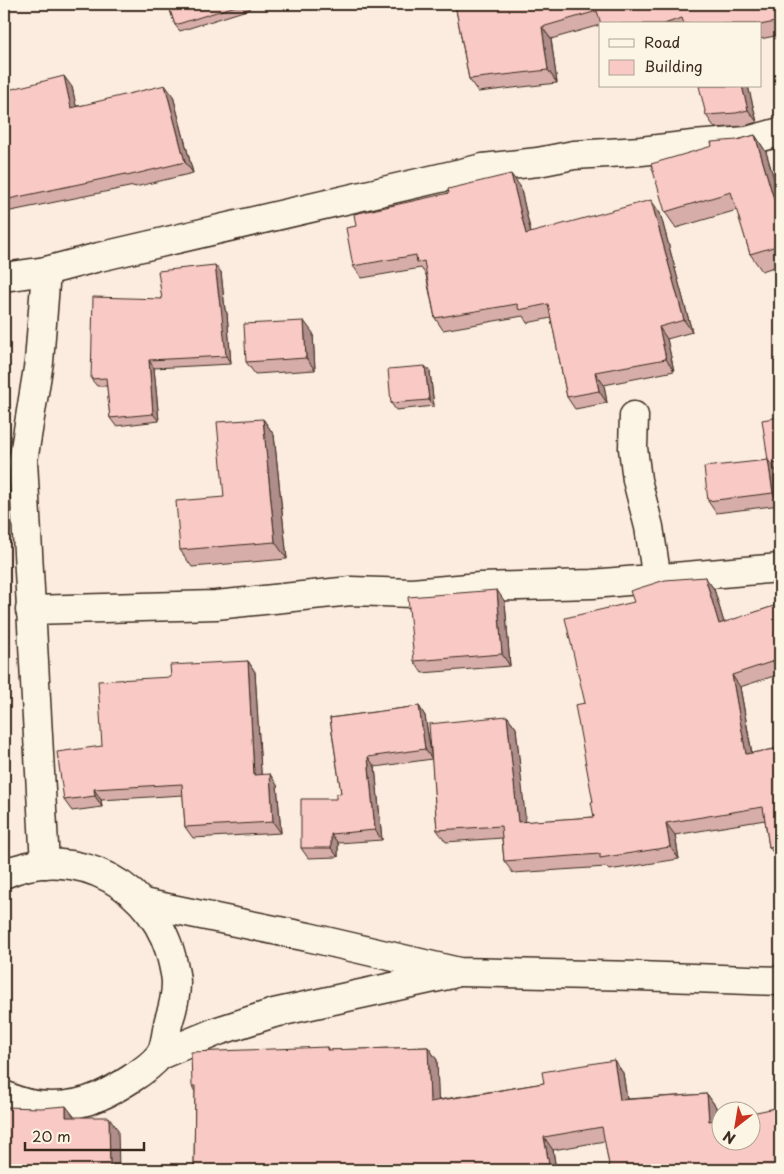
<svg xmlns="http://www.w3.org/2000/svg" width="784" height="1174" font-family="'Playpen Sans',sans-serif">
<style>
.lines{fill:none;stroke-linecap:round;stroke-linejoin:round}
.street-casing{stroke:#3b2a1e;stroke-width:31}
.secondary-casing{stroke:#3b2a1e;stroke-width:31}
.street{stroke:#fcf5e5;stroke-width:28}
.secondary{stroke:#fcf5e5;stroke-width:28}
.wall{fill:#d6ada9;stroke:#3b2a1e}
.shaded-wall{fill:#ae8d8a;stroke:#3b2a1e}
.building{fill:#f9c9c5;stroke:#3b2a1e}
</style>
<rect width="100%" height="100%" fill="#fbecdf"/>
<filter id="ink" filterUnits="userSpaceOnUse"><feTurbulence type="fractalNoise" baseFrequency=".02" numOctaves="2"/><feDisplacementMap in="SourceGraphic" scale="10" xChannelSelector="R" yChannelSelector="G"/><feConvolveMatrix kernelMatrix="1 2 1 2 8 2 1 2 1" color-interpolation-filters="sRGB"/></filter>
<g filter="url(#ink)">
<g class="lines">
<g class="street-casing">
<g id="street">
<path d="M4,277L46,271L99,257L483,168L538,162L574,155L641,151L693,145L747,141L780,132"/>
<path d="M634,416L633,448L637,480L649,527L657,580"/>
<path d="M30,610L216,605L351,591L412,593L480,587L592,584L780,568"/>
<path d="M45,864L23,461L39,362L46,271"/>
</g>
</g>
<g class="secondary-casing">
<g id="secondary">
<path d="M4,874C76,842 158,887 173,964C174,970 176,976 176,983C176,995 173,1008 169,1020C166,1030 166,1048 159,1056C148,1070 116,1089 100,1096C71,1109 32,1110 4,1095"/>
<path d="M143,903L308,937L459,972L638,976L780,981"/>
<path d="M160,1055L218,1031L274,1013L452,974"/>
</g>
</g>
<use href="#street" class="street"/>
<use href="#secondary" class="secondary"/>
</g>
<g class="wall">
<path d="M168,4H248L250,9L180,31L175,25Z"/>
<path d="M455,4H780V35L760,39V24H600V25L551,39L557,83L478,92L469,79Z"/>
<path d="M748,86L757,122L744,126L715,128L706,115Z"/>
<path d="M72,87L76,106L173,96L193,173L135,187L134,186L6,212L7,217L4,218V169L5,168L6,159Z"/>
<path d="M755,135L766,152L780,199V265L762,271L750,254L737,210L676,228L665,212L737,140Z"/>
<path d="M520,186L531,233L660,213L692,332L667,339L674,371L604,385L607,403L575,409L567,397L551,318L527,323L523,316L443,330L435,318L426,275L421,268L362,278L353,266Z"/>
<path d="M221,272L225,310L227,313L231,364L154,368L159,421L116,426L110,418L107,386H97L91,379L162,299Z"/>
<path d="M313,333L315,370L255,374L246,362Z"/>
<path d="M425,366L430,372L434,406L396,410L391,403Z"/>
<path d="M780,417V470L776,471L777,472L780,498V505L716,513L708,501L768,460Z"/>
<path d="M263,419L274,435L287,559L192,567L180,550L224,497Z"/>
<path d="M705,577L714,589L724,623L780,604V674L740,687L752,753L780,748V859H778L769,847L765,820L675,835L679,859L609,870L606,867L513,873L504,861L502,838L446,842L437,830L432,759L375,767L382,840L338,843V857L308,858L301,848L341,793L330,718L419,706L425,716L431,751L507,716L516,728L525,822L594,817L585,703L634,602Z"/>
<path d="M505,602L510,666L422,673L414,661Z"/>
<path d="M248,661L255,672L261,774L277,785L281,833L193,838L185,827L183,795L101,800L102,807L72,811L64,800L102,746L171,677Z"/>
<path d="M327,1047L329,1050L428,1047L437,1060L438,1100L544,1083L614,1060L623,1073L627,1099L707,1094L716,1107L717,1120L780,1170H610L605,1141L553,1150L556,1170H194L195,1092L192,1086Z"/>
</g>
<g class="shaded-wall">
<path d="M542,27L551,39L557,83L548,70Z"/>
<path d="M64,76L72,87L79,119L71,108Z"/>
<path d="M165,85L173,96L193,173L185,162Z"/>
<path d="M742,86H748L757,122L748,110Z"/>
<path d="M755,135L766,152L780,199V211L775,203Z"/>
<path d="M511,174L520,186L534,246L526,234Z"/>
<path d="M651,200L660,213L692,332L684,320Z"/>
<path d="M215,265L221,272L225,310L227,313L231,364L226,356Z"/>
<path d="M4,294L7,298L6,330L4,326Z"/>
<path d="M304,321L313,333L315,370L306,358Z"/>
<path d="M659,327L667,339L674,371L666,359Z"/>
<path d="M149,360L154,368L159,421L153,414Z"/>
<path d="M425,366L430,372L434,406L429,400Z"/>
<path d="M595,372L604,385L607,403L599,391Z"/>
<path d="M263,419L274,435L287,559L275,542Z"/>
<path d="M768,460L777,472L780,504L773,493Z"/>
<path d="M705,577L714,589L728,636L719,624Z"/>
<path d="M497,590L505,602L510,666L502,654Z"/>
<path d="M248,661L255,672L262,786L254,775Z"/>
<path d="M732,675L740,687L754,766L746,754Z"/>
<path d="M419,706L425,716L432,759L425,749Z"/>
<path d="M507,716L516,728L527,834L518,822Z"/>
<path d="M368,757L375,767L382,840L375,830Z"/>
<path d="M270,774L277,785L281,833L273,822Z"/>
<path d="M94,789L101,800L102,807L95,796Z"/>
<path d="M666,823L675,835L679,859L670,847Z"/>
<path d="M331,834L338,843V857L331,848Z"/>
<path d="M428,1047L437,1060L439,1115L430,1102Z"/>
<path d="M614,1060L623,1073L629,1113L620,1100Z"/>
<path d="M707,1094L716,1107L718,1134L709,1121Z"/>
<path d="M66,1106L76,1119L66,1117Z"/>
<path d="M109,1117L118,1130L119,1170H110Z"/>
<path d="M544,1137L553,1150L556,1170H550Z"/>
</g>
<g class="building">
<path d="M168,4H242L175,25Z"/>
<path d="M455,4H780V21L760,25V24H684L682,18L664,24H601L597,11L542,27L548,70L469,79Z"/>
<path d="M64,76L71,108L165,85L185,162L127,176L126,174L4,200V169L5,168L4,159H6L4,152V91Z"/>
<path d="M699,86H742L748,110L736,113L706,115Z"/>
<path d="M755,135L775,203L780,201V245L750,254L731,192L665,212L651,164L712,146L711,142L737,140Z"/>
<path d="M511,174L526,234L651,200L684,320L659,327L666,359L595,372L599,391L567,397L548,304L519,310L517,304L435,318L424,261L417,263L416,255L353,266L346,228L356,226L354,214L449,193L448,189Z"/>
<path d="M215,265L220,306H221L226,356L149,360L153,414L110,418L106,378L91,379L93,297L162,299L158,271Z"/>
<path d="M304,321L306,358L246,362L244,324Z"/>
<path d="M425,366L429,400L391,403L388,369Z"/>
<path d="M780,417V463L771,464L768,460L762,420Z"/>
<path d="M263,419L275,542L180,550L176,501L224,497L217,422Z"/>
<path d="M768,460L773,493L708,501L704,467Z"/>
<path d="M705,577L719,624L780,604V659L732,675L746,754L780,748V845L769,847L763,807L666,823L670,847L600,858V854L504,861L501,826L437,830L429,724L507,716L518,822L594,817L591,802H593L575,705L585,703L565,618L634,602L630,591L665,580Z"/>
<path d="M497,590L502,654L414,661L408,597Z"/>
<path d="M248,661L254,775L270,774L273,822L185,827L182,784L94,789L95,796L64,800L57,752L102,746L98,681L171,677L170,665Z"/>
<path d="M419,706L425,749L368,757L375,830L331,834V848H301V799H336V794L341,793L330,718Z"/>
<path d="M327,1047V1050L428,1047L430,1102L544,1083L542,1072L614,1060L620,1100L707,1094L709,1121L722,1119V1142H752V1113L780,1107V1170H758V1169L737,1170H610L602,1127L544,1137L550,1170H341V1168L303,1170H194L195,1086H192L191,1052Z"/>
<path d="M66,1106V1117H109L110,1170H4V1107L41,1108Z"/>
</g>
</g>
<rect width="784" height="1174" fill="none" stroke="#fcf5e5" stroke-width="20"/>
<rect x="10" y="10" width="764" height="1154" fill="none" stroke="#3b2a1e" stroke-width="2" filter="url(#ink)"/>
<rect x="599" y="22" width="162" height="65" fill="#fcf5e5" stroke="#afa495"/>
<rect x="609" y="39" width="25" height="8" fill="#fcf5e5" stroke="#afa495"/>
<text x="644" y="48" font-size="15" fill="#3b2a1e">Road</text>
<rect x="609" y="60" width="25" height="15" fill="#f9c9c5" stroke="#afa495"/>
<text x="644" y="72" font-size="15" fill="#3b2a1e">Building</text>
<g transform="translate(736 1126) rotate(211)"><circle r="24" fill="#fcf5e5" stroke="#afa495"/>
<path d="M0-4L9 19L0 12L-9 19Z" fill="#c8321e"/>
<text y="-8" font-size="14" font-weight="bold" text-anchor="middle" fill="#3b2a1e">N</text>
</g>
<path d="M25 1142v8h119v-8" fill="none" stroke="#3b2a1e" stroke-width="2.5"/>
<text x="32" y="1142" font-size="15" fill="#3b2a1e" stroke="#fcf5e5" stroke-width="4" paint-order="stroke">20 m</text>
</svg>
